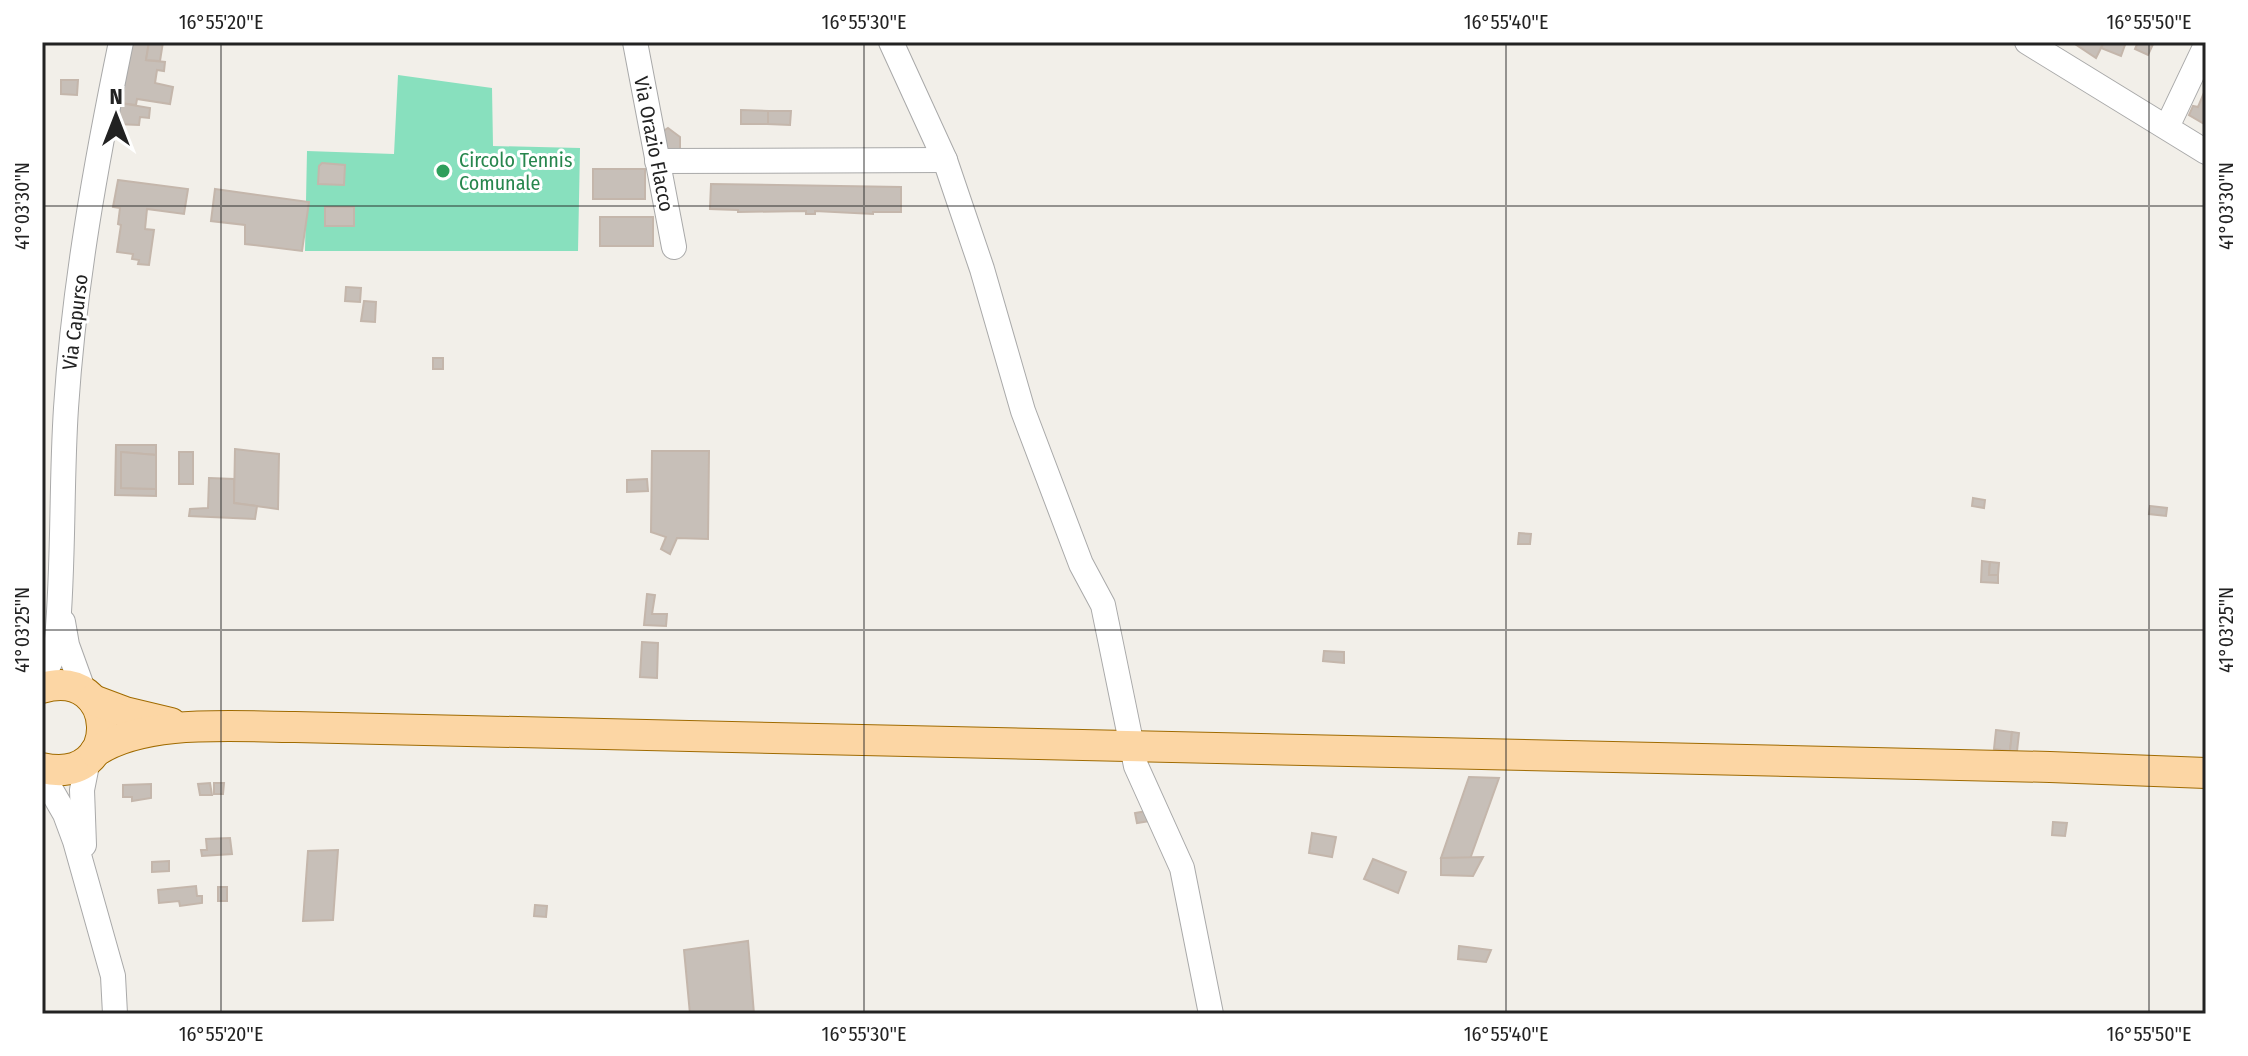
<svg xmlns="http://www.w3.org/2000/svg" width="2248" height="1056" font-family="'Fira Sans Condensed',sans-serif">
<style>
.pitch{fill:#88e0be}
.building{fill:#c7bfb8;stroke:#c4b6ab;stroke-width:2}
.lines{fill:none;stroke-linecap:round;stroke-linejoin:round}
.minor-casing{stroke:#a9a9a9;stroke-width:26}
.major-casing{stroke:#a06b00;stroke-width:32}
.minor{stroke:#fff;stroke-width:24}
.major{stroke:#fcd6a4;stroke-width:30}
.ticks{fill:none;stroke:#222;stroke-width:2;stroke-opacity:0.45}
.leisure-dot{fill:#2e9e5b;stroke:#fff;stroke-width:3}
.labels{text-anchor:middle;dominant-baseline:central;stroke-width:6;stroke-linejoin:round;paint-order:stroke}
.street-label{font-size:20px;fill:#222;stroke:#fff}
.leisure-label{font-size:20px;fill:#27864d;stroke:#fff;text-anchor:start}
.neatline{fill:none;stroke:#222;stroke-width:3}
.ticks-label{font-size:20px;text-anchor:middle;fill:#222}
</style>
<rect width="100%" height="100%" fill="#f2efe9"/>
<path class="pitch" d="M398,75L492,88L493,146L580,148L578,251H305L307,151L394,154Z"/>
<g class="building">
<path d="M132,42H149L146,60L165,62L164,71L157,70L155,83L173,87L170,104L137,99L136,105L120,103Z"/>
<path d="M149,42H163L160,61L146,60Z"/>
<path d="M2072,42H2104L2096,58Z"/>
<path d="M2104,42H2126L2121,56L2101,48Z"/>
<path d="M2138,42H2154L2148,55L2135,49Z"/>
<path d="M61,80H78L77,95L61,94Z"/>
<path d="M2206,88V125L2189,115L2193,106L2198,107Z"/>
<path d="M120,103L150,108L149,118L140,117L139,125L116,124Z"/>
<path d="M741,110L768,111V124H741Z"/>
<path d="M768,111H791L790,125L768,124Z"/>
<path d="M668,128L680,137V151L662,150L659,134Z"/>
<path d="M322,163L345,165L344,185L318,184L319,166Z"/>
<rect x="593" y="169" width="52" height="30"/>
<path d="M118,180L188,189L184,214L147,209L145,229L154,230L149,265L138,264L139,260L132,259L133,254L117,252L121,225L118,224L120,208L113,207Z"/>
<path d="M711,184L901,187V212H873V214L815,211V214H806V211L738,212V210L710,209Z"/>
<path d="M215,189L309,202L302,251L245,244V225L211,221Z"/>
<rect x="325" y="207" width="29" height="19"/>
<rect x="600" y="217" width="53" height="29"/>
<path d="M346,287L361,288L360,302L345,301Z"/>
<path d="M364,301L376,302L375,322L361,321Z"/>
<rect x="433" y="358" width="10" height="11"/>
<path d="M116,445H156V455L121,452V488L156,489V496L115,495Z"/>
<path d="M235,449L279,454L278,509L234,503Z"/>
<path d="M652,451H709L708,539L677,538L670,554L661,549L666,537L651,532Z"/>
<path d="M121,452L156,455V489L121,488Z"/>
<rect x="179" y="452" width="14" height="32"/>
<path d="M209,478L234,479V503L257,506L255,519L189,516L190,509L208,508Z"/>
<path d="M647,479L648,491L627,492V480Z"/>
<path d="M1973,498L1985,500L1984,508L1972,506Z"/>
<path d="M2150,506L2167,508L2166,516L2149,514Z"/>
<path d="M1519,533L1531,534L1530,544H1518Z"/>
<path d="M1982,561L1990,562L1989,575H1998V583L1981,582Z"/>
<path d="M1990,562L1999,563L1998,575H1989Z"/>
<path d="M647,594L655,595L652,614H667L666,626L644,625Z"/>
<path d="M642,642L658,643L657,678L640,677Z"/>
<path d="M1324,651L1344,652V663L1323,661Z"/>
<path d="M1996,730L2012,732L2010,751L1994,749Z"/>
<path d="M2012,732L2019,733L2017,751H2010Z"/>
<path d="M1469,777L1499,778L1470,859L1441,858Z"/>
<path d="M210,783L212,795H200L198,784Z"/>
<path d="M214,783H224L223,794H214Z"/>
<path d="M151,784V798L132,801V797H123V785Z"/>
<path d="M1147,811L1150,821L1137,823L1135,813Z"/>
<path d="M2053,822L2067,823L2065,836L2052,835Z"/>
<path d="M1312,833L1336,837L1332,857L1309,853Z"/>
<path d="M230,838L232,854L202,856L201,850H207L206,839Z"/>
<path d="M338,850L333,920L303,921L308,851Z"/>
<path d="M1483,857L1473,876L1441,875V858Z"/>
<path d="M1373,859L1406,872L1398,893L1364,879Z"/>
<path d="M169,861V871L152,872V862Z"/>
<path d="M196,886L197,896H202V903L180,906L179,901L159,903L158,890Z"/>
<rect x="218" y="887" width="9" height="14"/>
<path d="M535,905L547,906L546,917L534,916Z"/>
<path d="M748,941L754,1014H690L684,950Z"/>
<path d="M1459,946L1491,950L1486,962L1458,959Z"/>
</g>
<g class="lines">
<g class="minor-casing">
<g id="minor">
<path d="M635,42L674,247"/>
<path d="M891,42L945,160L982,269L1023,411L1081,564L1103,605L1136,766L1182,868L1211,1014"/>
<path d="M2027,42L2206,152"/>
<path d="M2167,127L2206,45"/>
<path d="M657,161L945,160"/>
<path d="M63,622L67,645L84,692"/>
<path d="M42,679L54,654L57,639C64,563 61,485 66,408C74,285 96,163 121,42"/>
<path d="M42,774L65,814L75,841L113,976L115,1014"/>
<path d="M84,845L82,790L88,760"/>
</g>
</g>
<g class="major-casing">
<g id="major">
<path d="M42,688C119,665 125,787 42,768"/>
<path d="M93,700L125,712L171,723"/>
<path d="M95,752C145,718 236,727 295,727L2050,767L2206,773"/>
</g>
</g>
<use href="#minor" class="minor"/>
<use href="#major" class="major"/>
</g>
<path class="ticks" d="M221,42V1014M864,42V1014M1506,42V1014M2149,42V1014M42,206H2206M42,630H2206"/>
<circle class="leisure-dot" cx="443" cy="171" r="8"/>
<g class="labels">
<g class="street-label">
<text transform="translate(654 144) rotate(79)">Via Orazio Flacco</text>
<text transform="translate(75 322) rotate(-83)">Via Capurso</text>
</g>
<g class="leisure-label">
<text x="459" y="160">Circolo Tennis<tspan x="459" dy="23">Comunale</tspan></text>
</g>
</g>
<rect width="2248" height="1056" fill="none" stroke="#ffffff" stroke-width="88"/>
<g transform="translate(116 116)" stroke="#ffffff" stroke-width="6" paint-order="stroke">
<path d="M0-6L14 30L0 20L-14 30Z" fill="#222222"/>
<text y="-12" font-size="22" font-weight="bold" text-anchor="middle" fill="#222222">N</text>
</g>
<rect x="44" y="44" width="2160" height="968" class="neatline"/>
<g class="ticks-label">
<text x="221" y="29">16°55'20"E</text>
<text x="864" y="29">16°55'30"E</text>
<text x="1506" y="29">16°55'40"E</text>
<text x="2149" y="29">16°55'50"E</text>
<text transform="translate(22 206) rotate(-90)" y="7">41°03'30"N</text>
<text transform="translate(2226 206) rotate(-90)" y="7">41°03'30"N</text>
<text transform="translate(22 630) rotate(-90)" y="7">41°03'25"N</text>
<text transform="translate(2226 630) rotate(-90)" y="7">41°03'25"N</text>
<text x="221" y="1041">16°55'20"E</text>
<text x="864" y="1041">16°55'30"E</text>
<text x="1506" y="1041">16°55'40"E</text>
<text x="2149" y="1041">16°55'50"E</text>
</g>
</svg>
